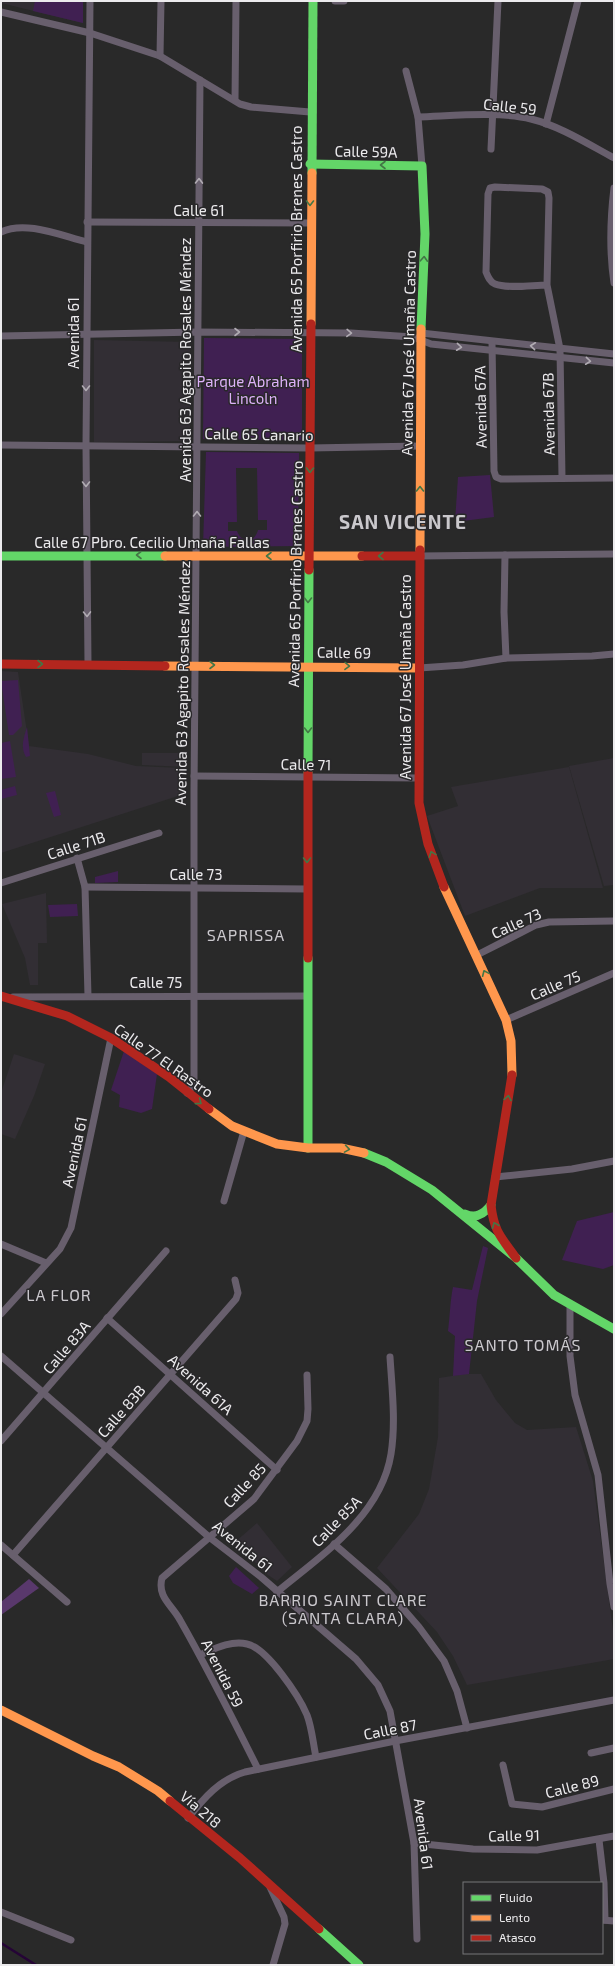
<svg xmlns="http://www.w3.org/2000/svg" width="615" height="1966" font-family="'Exo 2',sans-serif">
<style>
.built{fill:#322e34}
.green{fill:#402052;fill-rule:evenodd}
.forest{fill:#59386c}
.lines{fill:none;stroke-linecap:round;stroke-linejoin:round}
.stream{stroke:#250436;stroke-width:2.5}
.street{stroke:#685f6d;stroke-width:7}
.fast{stroke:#63d668;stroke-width:9}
.slow{stroke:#ff974d;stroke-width:9}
.jam{stroke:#b3261e;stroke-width:9}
.oneway{stroke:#437646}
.oneway2{stroke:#b1acb3}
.labels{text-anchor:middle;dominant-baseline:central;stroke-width:3;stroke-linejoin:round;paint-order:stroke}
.street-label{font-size:15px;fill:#ecebed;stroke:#29282a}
.park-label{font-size:15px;fill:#ddb1f9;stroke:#29282a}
.neighbourhood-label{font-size:16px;letter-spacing:1px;fill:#cac8cc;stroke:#29282a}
.district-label{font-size:19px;font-weight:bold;letter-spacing:1px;fill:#cac8cc;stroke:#29282a}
</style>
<rect width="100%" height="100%" fill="#292929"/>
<g class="built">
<path d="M1,1H82L83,23L1,3Z"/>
<path d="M94,340L190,342V441L94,442Z"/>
<path d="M1,671L18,672L29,746L88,754L136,766L182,768L181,795L1,853Z"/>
<path d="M142,753H186V767L142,765Z"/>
<path d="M614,758V885L604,886L569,766Z"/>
<path d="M569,767L603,888H540L465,916L427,816L458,806L451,787Z"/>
<path d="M46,893L47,943H38V985H30L25,958L2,904Z"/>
<path d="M14,1054L45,1064L34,1096L15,1139L1,1134V1093Z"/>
<path d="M465,1374H481L496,1400L515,1423L527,1430L576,1427L593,1481L614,1638V1659L467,1685L453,1656L437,1632L377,1568L419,1514L429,1489L438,1437L439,1378Z"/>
<path d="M257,1523L292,1567L277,1581L268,1575L235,1542Z"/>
</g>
<g class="green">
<path d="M35,1H83V23L33,11Z"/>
<path d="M204,338L302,339V440L203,439Z"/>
<path d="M206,452L299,453L298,546L203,547ZM236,468H257L258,520H267V530H258C255,543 241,543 237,531H228V522H237Z"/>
<path d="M490,475L494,517L455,522L458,477Z"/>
<path d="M18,680L22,726L13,735H9L1,681Z"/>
<path d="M27,727L30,756L26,757C20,747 24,737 27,727Z"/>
<path d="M10,741L16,777L1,779V743Z"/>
<path d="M15,786L17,795L1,799V790Z"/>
<path d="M55,791L61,815L54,817L46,793Z"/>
<path d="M118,871V882L95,883V877Z"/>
<path d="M77,904L78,916L50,917L48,905Z"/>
<path d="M124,1051L157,1074L152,1109L141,1113L119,1107L120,1095L111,1090Z"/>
<path d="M614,1212V1265L603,1269L562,1260L577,1221Z"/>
<path d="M483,1246L488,1248L477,1301L469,1374L453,1376L455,1336L448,1331C450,1316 450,1302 453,1287L472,1290Z"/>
<path d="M236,1567L259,1588L252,1594L233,1583L229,1576Z"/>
</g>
<path class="forest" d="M29,1579L39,1588L1,1615V1602Z"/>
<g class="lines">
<path class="stream" d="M1,1943L36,1965"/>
<g class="street">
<path d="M335,1H344"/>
<path d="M1,12L90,33L160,56L240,104L251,107L310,112"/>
<path d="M160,56L161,1"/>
<path d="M406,71L418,117L422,166"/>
<path d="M235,100L236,1"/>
<path d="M418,117C451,116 500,111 531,119C560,126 588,144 614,158"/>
<path d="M546,124L578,1"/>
<path d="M491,149L498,1"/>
<path d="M614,188C610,221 609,250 614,283"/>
<path d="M87,222L310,223"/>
<path d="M1,232C26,220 62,236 87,242"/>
<path d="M547,285C533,285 508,289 495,284C490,282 488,277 486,272L488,194L490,188L495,187L542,189L548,192L549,198L547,285L560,349L562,478"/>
<path d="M421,333L614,354"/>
<path d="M1,336L198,332L351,333L413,337L431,344L614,363"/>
<path d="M492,342L494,471L496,477L501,479L614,478"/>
<path d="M1,445L310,448L420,446"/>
<path d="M505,555L504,612L506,658"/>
<path d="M420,556L614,554"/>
<path d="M88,664L86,445L90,1"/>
<path d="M419,668L463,665L506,658L592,656L614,654"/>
<path d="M194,776L418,778"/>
<path d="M77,858L85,887L88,996"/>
<path d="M1,883L159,833"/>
<path d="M85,887L307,889"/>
<path d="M477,955L536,925L549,922L614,921"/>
<path d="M13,997L307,996"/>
<path d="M506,1020L614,973"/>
<path d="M187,1093L192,1087L194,1081V790L200,80"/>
<path d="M495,1177L572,1169L614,1161"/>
<path d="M224,1201L244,1131"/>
<path d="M1,1244L46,1263"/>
<path d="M570,1305V1356L575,1395L598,1475L610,1584L614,1607"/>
<path d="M1,1314L60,1249L71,1228L111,1038"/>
<path d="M107,1318L277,1470"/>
<path d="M1,1356L209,1537L261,1577L356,1659L378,1685L390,1711L414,1843L417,1939"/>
<path d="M1,1441L166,1251"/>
<path d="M334,1544L386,1589L419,1627L444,1661L457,1691L467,1728"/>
<path d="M1,1545L67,1602"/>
<path d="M13,1555L236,1299L238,1293L235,1280"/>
<path d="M277,1592C322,1555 381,1516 391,1454C396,1422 392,1389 390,1357"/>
<path d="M200,1655C214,1649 231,1640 247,1644C267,1648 299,1696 307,1715C312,1728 313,1743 316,1757"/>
<path d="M591,1753L614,1748"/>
<path d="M503,1765L512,1804L542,1807L614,1789"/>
<path d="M258,1769C233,1719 208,1669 180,1620C172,1605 157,1597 162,1578L254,1499L297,1441L307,1421L308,1409L307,1375"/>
<path d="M188,1818C204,1798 220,1779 245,1772L395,1741L614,1700"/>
<path d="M599,1840L604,1883L605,1920"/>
<path d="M414,1843L473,1849L537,1850L614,1836"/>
<path d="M270,1887L284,1917L285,1924L273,1965"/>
<path d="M1,1912L71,1940"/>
<path d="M602,1920L614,1921"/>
</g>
<g class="fast">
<path d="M310,164L422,166L425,234L421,329"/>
<path d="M312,173L313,1"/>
<path d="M1,556H165"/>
<path d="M308,772L309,570"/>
<path d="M308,958V1148"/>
<path d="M364,1153L386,1162L432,1190L516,1258L554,1295L614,1329"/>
<path d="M465,1214C476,1219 484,1214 491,1205"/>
<path d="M319,1929L359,1965"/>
</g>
<g class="slow">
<path d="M311,324L312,173"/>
<path d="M420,550L421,329"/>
<path d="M165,556H362"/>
<path d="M165,666L419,668"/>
<path d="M444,887L506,1020L511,1041L512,1075"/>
<path d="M209,1109L232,1126L277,1144L308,1148H341L364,1153"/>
<path d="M1,1710L93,1756L119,1767L158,1791L170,1801"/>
</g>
<g class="jam">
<path d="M420,550L419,803L428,844L444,887"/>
<path d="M362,556H420"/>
<path d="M309,570L311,324"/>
<path d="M1,664L165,666"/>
<path d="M308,772V958"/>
<path d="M1,996L67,1016L111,1038L169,1077L209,1109"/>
<path d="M512,1075L491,1205C494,1232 501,1237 516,1258"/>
<path d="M170,1801L240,1858L319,1929"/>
</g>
</g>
<defs><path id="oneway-chevron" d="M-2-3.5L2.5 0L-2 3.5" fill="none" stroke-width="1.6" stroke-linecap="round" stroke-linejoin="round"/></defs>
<g class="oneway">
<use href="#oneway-chevron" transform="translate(383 165) rotate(-180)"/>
<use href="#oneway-chevron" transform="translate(310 203) rotate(90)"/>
<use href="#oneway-chevron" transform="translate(424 259) rotate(-87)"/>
<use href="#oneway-chevron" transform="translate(310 470) rotate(91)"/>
<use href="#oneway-chevron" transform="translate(420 489) rotate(-90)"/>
<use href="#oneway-chevron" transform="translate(139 555) rotate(-180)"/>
<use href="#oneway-chevron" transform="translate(269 556) rotate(-180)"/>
<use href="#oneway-chevron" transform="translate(381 556) rotate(-180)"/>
<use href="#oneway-chevron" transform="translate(308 600) rotate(90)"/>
<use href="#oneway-chevron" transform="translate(40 664)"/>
<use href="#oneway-chevron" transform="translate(212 665)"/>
<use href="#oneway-chevron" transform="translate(347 666) rotate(1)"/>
<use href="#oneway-chevron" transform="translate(308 730) rotate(90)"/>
<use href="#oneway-chevron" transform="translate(432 854) rotate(-111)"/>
<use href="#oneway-chevron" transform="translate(307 860) rotate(90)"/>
<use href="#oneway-chevron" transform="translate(485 973) rotate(-114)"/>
<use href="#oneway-chevron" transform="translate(508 1098) rotate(-80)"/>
<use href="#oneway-chevron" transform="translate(199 1102) rotate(37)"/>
<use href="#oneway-chevron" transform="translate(347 1149) rotate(9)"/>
<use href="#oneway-chevron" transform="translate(495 1225) rotate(-112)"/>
</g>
<g class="oneway2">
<use href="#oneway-chevron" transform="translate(199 181) rotate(-89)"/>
<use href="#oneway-chevron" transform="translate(237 332)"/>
<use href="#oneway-chevron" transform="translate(349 333) rotate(2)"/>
<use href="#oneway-chevron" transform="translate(533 346) rotate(-174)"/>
<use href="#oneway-chevron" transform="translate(459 347) rotate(6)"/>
<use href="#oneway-chevron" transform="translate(588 361) rotate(6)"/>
<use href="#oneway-chevron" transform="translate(86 388) rotate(90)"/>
<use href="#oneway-chevron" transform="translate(86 484) rotate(90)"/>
<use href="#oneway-chevron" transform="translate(197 514) rotate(-90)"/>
<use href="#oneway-chevron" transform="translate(87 614) rotate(89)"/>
</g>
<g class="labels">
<g class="street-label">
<text transform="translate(510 106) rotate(6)">Calle 59</text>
<text transform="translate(366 151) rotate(1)">Calle 59A</text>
<text x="199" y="210">Calle 61</text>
<text transform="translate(296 239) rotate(-90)">Avenida 65 Porfirio Brenes Castro</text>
<text transform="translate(73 333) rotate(-90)">Avenida 61</text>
<text transform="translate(408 353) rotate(-89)">Avenida 67 José Umaña Castro</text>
<text transform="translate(185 360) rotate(-90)">Avenida 63 Agapito Rosales Méndez</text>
<text transform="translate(480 407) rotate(-91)">Avenida 67A</text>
<text transform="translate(548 414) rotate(-91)">Avenida 67B</text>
<text transform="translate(259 434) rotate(1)">Calle 65 Canario</text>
<text x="152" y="542">Calle 67 Pbro. Cecilio Umaña Fallas</text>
<text transform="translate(295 574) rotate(-89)">Avenida 65 Porfirio Brenes Castro</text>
<text transform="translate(344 652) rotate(1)">Calle 69</text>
<text transform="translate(405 677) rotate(-90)">Avenida 67 José Umaña Castro</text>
<text transform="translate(182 683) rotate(-89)">Avenida 63 Agapito Rosales Méndez</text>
<text transform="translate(306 764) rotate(1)">Calle 71</text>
<text transform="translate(76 845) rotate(-18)">Calle 71B</text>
<text x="196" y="874">Calle 73</text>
<text transform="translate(516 923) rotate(-24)">Calle 73</text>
<text x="156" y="982">Calle 75</text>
<text transform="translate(555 985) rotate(-23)">Calle 75</text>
<text transform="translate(164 1060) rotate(35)">Calle 77 El Rastro</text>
<text transform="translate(74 1152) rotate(-78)">Avenida 61</text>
<text transform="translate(66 1347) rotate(-50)">Calle 83A</text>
<text transform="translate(201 1384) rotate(42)">Avenida 61A</text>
<text transform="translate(121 1411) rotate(-49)">Calle 83B</text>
<text transform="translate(244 1485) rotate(-47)">Calle 85</text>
<text transform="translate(336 1521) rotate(-46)">Calle 85A</text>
<text transform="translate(243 1546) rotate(39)">Avenida 61</text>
<text transform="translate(223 1673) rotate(63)">Avenida 59</text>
<text transform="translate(390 1729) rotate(-11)">Calle 87</text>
<text transform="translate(572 1786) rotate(-14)">Calle 89</text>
<text transform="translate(201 1809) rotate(40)">Vía 218</text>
<text transform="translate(424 1834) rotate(83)">Avenida 61</text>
<text transform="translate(514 1835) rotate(-1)">Calle 91</text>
</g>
<g class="park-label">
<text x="253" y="381">Parque Abraham<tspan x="253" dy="17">Lincoln</tspan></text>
</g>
<g class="neighbourhood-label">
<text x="246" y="934">SAPRISSA</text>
<text x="59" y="1294">LA FLOR</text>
<text x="523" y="1344">SANTO TOMÁS</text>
<text x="343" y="1599">BARRIO SAINT CLARE<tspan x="343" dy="18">(SANTA CLARA)</tspan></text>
</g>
<g class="district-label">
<text x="403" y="521">SAN VICENTE</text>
</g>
</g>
<rect width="615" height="1966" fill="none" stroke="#ecebed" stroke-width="4"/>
<rect x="463" y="1882" width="140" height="72" fill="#29282a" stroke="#777678"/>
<rect x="471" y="1895" width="20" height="6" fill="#63d668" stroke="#777678"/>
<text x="499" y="1902" font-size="12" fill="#ecebed">Fluido</text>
<rect x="471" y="1915" width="20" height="6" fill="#ff974d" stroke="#777678"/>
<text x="499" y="1922" font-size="12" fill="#ecebed">Lento</text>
<rect x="471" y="1935" width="20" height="6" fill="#b3261e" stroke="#777678"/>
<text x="499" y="1942" font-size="12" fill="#ecebed">Atasco</text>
</svg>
